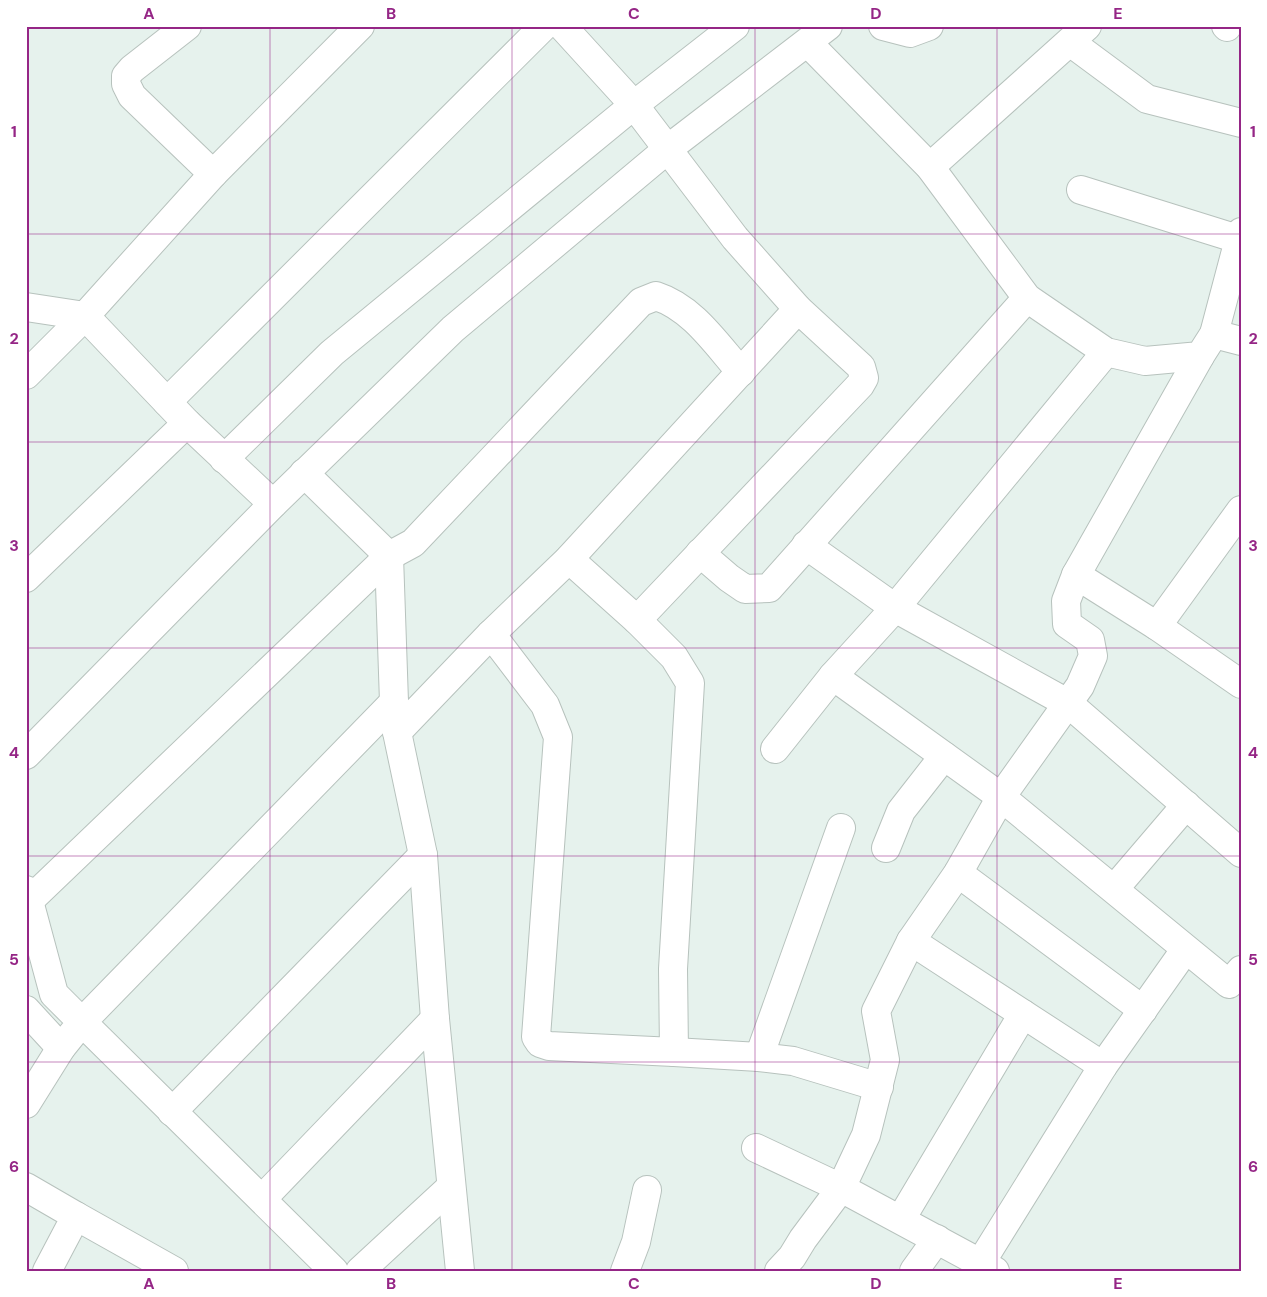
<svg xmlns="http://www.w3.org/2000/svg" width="1267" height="1297" font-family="'DM Sans',sans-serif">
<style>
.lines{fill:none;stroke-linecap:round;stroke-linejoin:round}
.minor-casing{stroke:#b7c2bd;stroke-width:30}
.minor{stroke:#fff;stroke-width:28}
.grid{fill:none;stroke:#952686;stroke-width:1;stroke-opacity:0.55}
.neatline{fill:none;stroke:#952686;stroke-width:2}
.grid-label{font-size:16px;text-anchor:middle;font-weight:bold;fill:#952686}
</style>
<rect width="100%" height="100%" fill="#e6f2ed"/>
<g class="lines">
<g class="minor-casing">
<g id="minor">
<path d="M187,26L132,69L126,76V84L132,96L213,174"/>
<path d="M562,26L634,105L735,238L798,309L861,367L864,378L860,385L637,620"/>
<path d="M883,26L910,33L929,26"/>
<path d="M1226,26L1227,27"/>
<path d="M1070,42L1147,99L1241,123"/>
<path d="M808,43L930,167L1027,298L1106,352L1145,361L1200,356L1214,334L1241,232"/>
<path d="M930,167L1087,26"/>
<path d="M1081,190L1238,239"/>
<path d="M26,307L85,316L187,423L273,504"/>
<path d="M1214,334L1241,341"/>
<path d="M26,375L85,316L213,174L360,26"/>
<path d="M167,402L544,26"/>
<path d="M224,459L332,353L634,105L735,26"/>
<path d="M304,473L389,556L394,702L397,732L423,855L435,1019L460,1271"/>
<path d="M1241,510L1157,626L1241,684"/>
<path d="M806,545L895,608L1069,704L1241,853"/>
<path d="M700,553L729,578L745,589L769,588L1027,298"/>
<path d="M1076,575L1157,626"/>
<path d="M26,578L187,423"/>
<path d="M491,634L545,705L558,737L536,1037L540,1043L549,1046L674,1052L673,969L690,683L674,657L637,620L569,559"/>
<path d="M833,676L1001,797L1229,984L1241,970"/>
<path d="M397,732L491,634L569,559L798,309"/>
<path d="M775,749L833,676L895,608L1106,352"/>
<path d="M26,755L273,504L453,329L669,148L828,26"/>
<path d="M886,848L901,811L944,756"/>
<path d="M958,873L1143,1010"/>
<path d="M1115,888L1186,805"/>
<path d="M26,890L54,994L82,1022L61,1048L26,1104"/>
<path d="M30,900L389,556L413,543L641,302L656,296C693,308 716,344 741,372"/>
<path d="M26,1010L61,1048"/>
<path d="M674,1052L759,1057L841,828"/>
<path d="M759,1057L793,1061L879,1087"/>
<path d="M1103,1066L911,941L958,873L1001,797L1080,686L1093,656L1090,640L1067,624L1066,601L1076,575L1200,356"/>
<path d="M172,1112L423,855"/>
<path d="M756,1148L841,1188L995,1271"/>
<path d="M26,1187L76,1216L47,1271"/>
<path d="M262,1199L435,1019"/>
<path d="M76,1216L174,1271"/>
<path d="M901,1219L1023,1014"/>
<path d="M980,1264L1103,1066L1185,950"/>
<path d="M334,1271L82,1022L394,702"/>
<path d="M360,1271L451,1187"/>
<path d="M625,1271L636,1242L647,1190"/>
<path d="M779,1271L792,1257L803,1239L841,1188L866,1135L885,1060L876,1011L911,941"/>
<path d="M914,1271L937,1239"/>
</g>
</g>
<use href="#minor" class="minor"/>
</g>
<path class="grid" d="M270,26V1271M512,26V1271M755,26V1271M997,26V1271M26,234H1241M26,442H1241M26,648H1241M26,856H1241M26,1062H1241"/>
<rect width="1267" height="1297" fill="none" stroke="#ffffff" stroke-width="55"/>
<rect x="28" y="28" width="1212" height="1242" class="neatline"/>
<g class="grid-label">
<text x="149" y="19">A</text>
<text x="391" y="19">B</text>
<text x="634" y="19">C</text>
<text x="876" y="19">D</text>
<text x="1118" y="19">E</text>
<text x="14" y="137">1</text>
<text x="1253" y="137">1</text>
<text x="14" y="344">2</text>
<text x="1253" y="344">2</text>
<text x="14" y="551">3</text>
<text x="1253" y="551">3</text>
<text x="14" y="758">4</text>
<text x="1253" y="758">4</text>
<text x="14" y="965">5</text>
<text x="1253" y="965">5</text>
<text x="14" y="1172">6</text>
<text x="1253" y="1172">6</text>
<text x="149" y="1289">A</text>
<text x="391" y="1289">B</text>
<text x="634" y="1289">C</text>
<text x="876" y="1289">D</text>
<text x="1118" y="1289">E</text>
</g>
</svg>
